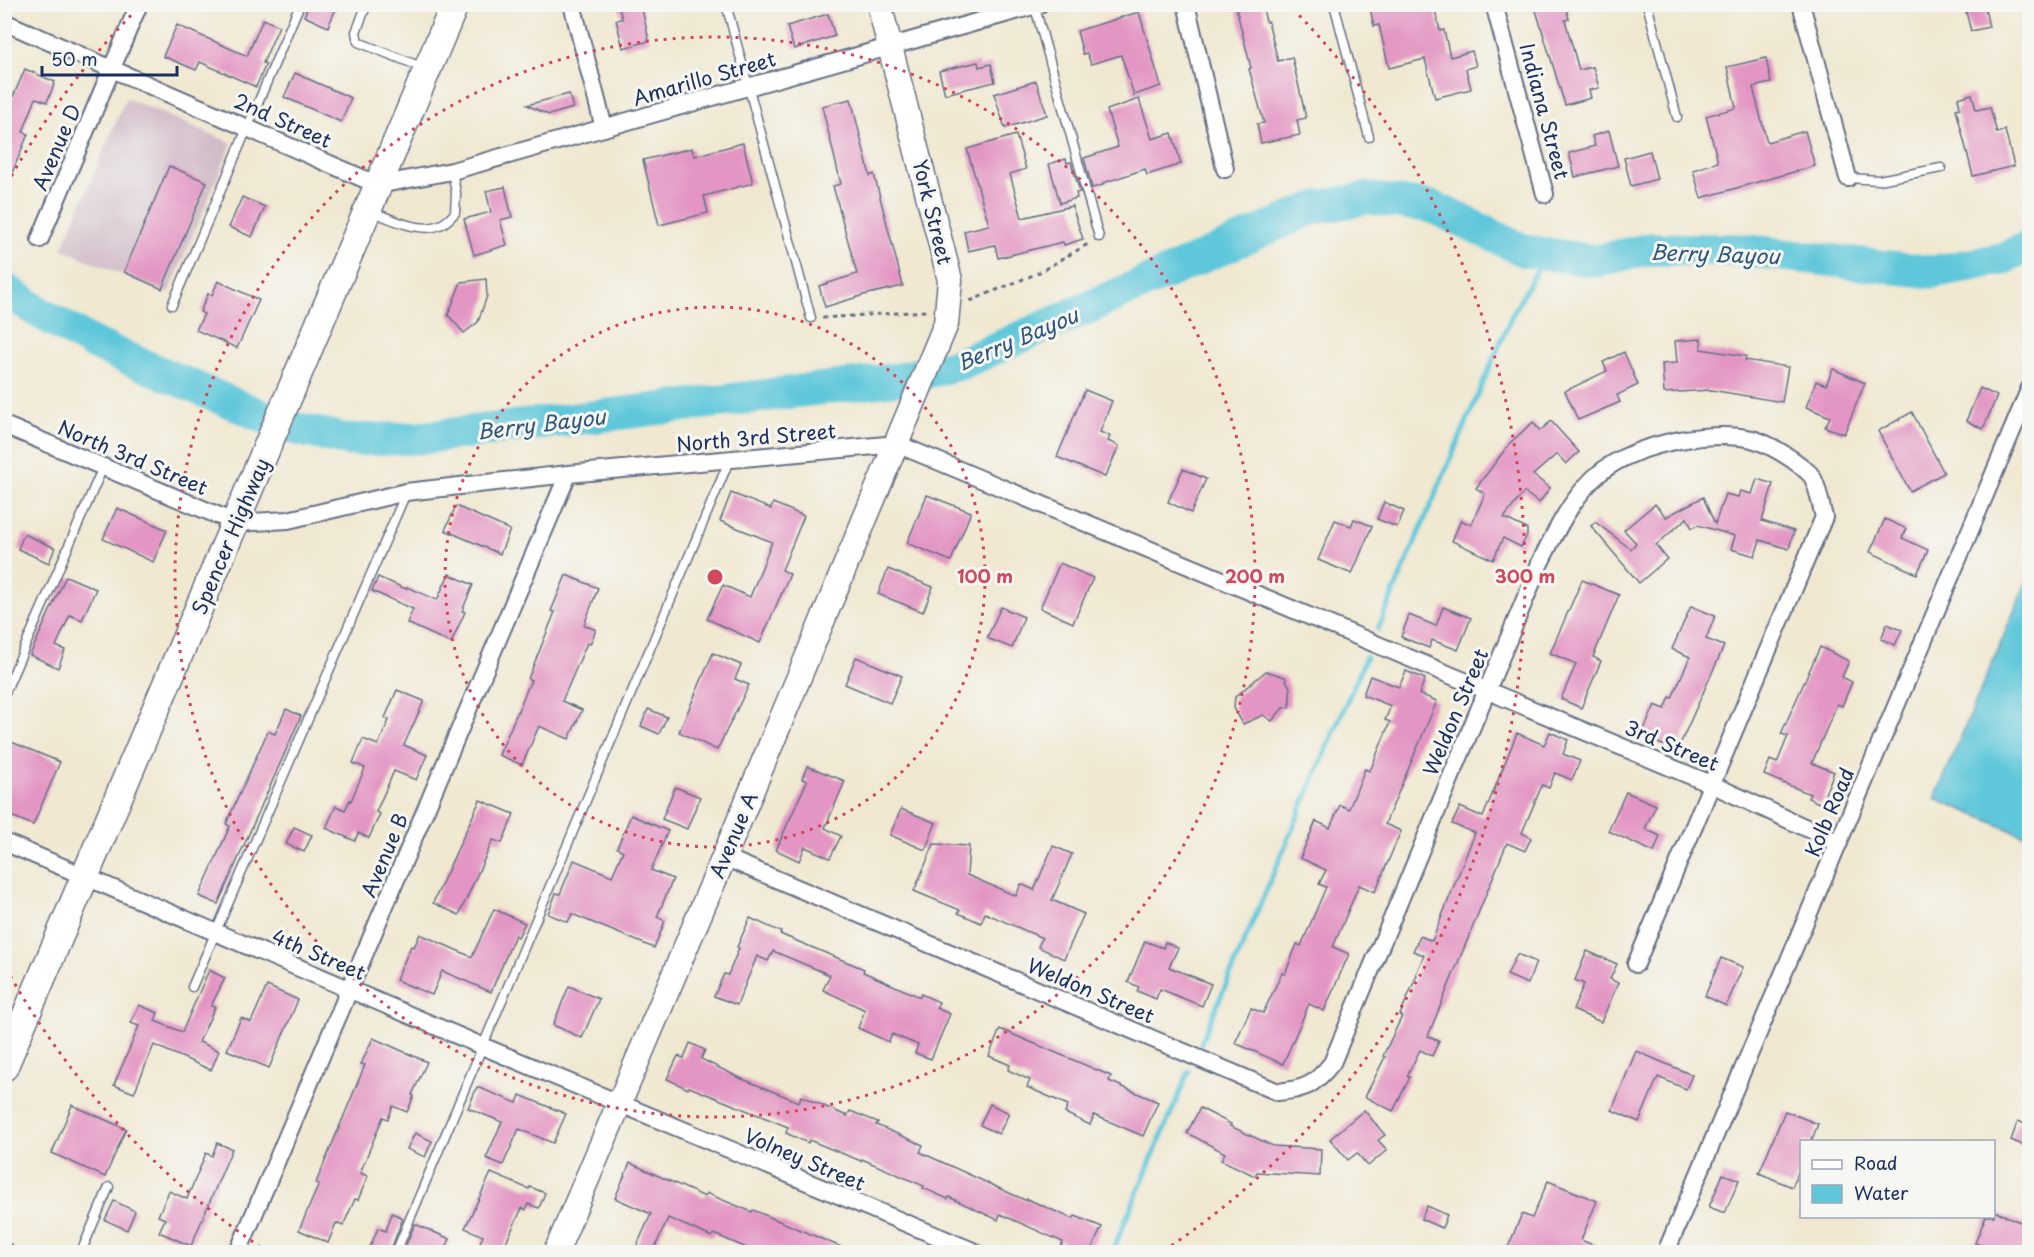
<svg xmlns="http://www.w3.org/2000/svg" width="2034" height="1257" font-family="'Playpen Sans',sans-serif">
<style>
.industrial{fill:#d1bdc9}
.water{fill:#5ec7da;stroke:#3c7b9c;stroke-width:1.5}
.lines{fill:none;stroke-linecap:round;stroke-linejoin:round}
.stream{stroke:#5ec7da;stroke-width:5}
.river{stroke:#5ec7da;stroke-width:33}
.building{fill:#e396c3}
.lane-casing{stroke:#667086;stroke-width:11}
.street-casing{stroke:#667086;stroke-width:20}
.secondary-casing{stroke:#667086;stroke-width:27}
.primary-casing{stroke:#667086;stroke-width:30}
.path{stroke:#667086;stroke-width:3;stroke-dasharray:4.5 4.5;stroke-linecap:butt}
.lane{stroke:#fff;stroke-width:8}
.street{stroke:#fff;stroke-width:16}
.secondary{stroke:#fff;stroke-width:24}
.primary{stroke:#fff;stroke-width:27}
.ring{fill:none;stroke:#d1495b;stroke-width:3;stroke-dasharray:3 6}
.labels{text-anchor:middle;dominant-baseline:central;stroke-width:6;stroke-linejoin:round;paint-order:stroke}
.street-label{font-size:20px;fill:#1b2f5e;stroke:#f6f6f2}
.water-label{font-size:21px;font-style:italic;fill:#2c557d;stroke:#f6f6f2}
.centre{fill:#d1495b;stroke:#f6f6f2;stroke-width:3}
.ring-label{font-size:18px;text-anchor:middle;font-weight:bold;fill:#d1495b;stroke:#f6f6f2;stroke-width:6;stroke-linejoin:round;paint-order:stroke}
</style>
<rect width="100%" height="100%" fill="#f6f6f2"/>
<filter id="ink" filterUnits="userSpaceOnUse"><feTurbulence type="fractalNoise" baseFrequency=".0167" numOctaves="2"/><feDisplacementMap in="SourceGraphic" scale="12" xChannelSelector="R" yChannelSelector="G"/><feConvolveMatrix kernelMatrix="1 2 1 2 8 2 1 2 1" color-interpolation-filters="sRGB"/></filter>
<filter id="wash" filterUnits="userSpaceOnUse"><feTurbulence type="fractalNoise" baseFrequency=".008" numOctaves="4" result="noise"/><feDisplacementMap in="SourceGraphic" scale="24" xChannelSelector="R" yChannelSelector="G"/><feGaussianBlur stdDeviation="1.35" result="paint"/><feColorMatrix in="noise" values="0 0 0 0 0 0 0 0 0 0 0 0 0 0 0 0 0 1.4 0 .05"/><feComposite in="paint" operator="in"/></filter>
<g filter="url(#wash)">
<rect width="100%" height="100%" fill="#f0e8d1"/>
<path class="industrial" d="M126,98L232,143L168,294L62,249Z"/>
<path class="water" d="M2029,576L2030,838H2029L1935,798Z"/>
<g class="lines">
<g class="stream">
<path d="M1378,629L1512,315L1546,254"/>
<path d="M1201,1043L1366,657"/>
<path d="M1112,1252L1189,1071"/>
</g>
<path class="river" d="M4,288L37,311L94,344L288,427L349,440L420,438L899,379L960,364L1314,208L1368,198L1433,207L1525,251L1596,261L1649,249L1741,250L1932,272L2002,259L2030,246"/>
</g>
<g id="blocks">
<g class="building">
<path d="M309,4H338L328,27L304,16Z"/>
<path d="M618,4H641L649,41L623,48L616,20L622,19Z"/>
<path d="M1235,4H1262L1266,22L1268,21L1278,61L1292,57L1306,118L1297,120L1300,135L1261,143L1257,124L1264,123L1249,69L1251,68Z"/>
<path d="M1369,4H1434L1440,31L1444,30L1450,57L1472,51L1476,66L1466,69L1471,89L1435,98L1425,59L1389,68L1379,25L1374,26Z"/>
<path d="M1534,4H1565L1569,19L1565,20L1579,70L1593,67L1599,88L1589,90L1591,98L1565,105Z"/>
<path d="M1964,4H1984L1989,27L1971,31Z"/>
<path d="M1139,12L1161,86L1134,95L1121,55L1091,64L1087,53L1083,54L1077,31Z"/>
<path d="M828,14L835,36L794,49L787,26Z"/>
<path d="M263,19L279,26L263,63L266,64L256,87L200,62L196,70L163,56L177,25L247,56Z"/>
<path d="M1766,58L1771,83L1753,87L1767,142L1805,131L1815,166L1701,198L1693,170L1718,162L1706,116L1736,108L1727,67Z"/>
<path d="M978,62L979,67L991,64L995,82L945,94L939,71Z"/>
<path d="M25,69L55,82L47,102L36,98L23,132L28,134L5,190L4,118Z"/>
<path d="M295,73L351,98L341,122L284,97Z"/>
<path d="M1036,81L1047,115L1005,128L994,94Z"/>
<path d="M569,94L573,108L549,115L527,105Z"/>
<path d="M1972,94L1976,110L1990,107L1997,133L2005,130L2014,166L1973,176L1956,109L1960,108L1958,98Z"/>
<path d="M851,99L870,176L874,174L903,286L864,295L825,307L819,286L857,274L833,186L841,184L822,106Z"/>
<path d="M1139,99L1152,139L1172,133L1181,164L1147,175L1145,169L1103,183V185L1092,188L1084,158L1118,147L1107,110Z"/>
<path d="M1609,131L1618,166L1575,177L1569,153L1595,146L1592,136Z"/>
<path d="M1016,135L1026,169L1010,174L1022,218L1072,206L1083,239L1064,245L1063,242L998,258L995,245L968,251L964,231L989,225L967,149Z"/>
<path d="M743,143L753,183L704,196L708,213L659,225L643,160L692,148L694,156Z"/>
<path d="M1650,151L1657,179L1631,186L1624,158Z"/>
<path d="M1066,159L1067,163L1071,162L1080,192L1076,193L1077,198L1060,203L1049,164Z"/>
<path d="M169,166L207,182L162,289L124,272Z"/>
<path d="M505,187L512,217L500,220L507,245L474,255L464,219L491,212L486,191Z"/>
<path d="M242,197L265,207L252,237L229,227Z"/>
<path d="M486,279L487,296L478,322L464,333L448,315L461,282Z"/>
<path d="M218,281L259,300L237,348L196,330L204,314L200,312L208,294L212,295Z"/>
<path d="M1701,339V349L1746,356L1745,360L1788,367L1782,402L1711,390L1664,393L1662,364L1677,363L1675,341Z"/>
<path d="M1624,352L1638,385L1617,395L1620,402L1578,420L1565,391L1607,371L1603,362Z"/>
<path d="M1833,369L1865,383L1844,434L1825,427L1830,417L1806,407L1816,381L1826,385Z"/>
<path d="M1980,388L1997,396L1983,429L1966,421Z"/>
<path d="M1085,390L1112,401L1100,432L1110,436L1108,441L1119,446L1105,477L1057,457Z"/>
<path d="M1912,412L1944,473L1910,491L1878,431Z"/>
<path d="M1551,421L1579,452L1566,464L1557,454L1533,475L1550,488L1539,503L1524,492L1504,518L1527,529V535L1521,547L1503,538L1493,560L1452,541L1461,520L1471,525L1485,494L1476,488L1510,443L1533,422L1540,431Z"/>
<path d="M1183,469L1206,479L1191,513L1168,502Z"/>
<path d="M1757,479L1773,484L1762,521L1794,531L1789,549L1760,540L1755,556L1731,549L1735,536L1698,525L1692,528L1687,518L1656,545L1667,559L1639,583L1591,526L1595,522L1631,549L1636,543L1624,530L1655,504L1666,517L1703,497L1715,524L1725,494L1738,497L1740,491L1752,494Z"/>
<path d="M731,493L771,509L773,503L804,516L782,570L790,574L760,643L707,619L723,585L750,597L772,542L720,521Z"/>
<path d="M927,495L971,512L951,561L907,543Z"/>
<path d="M1384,502L1404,511L1397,527L1377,519Z"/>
<path d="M456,506L510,530L500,554L445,530Z"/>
<path d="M117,508L167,530L153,562L103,539Z"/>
<path d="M1354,519L1372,526L1352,574L1318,560L1335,520L1351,526Z"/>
<path d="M1885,519L1907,529L1902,538L1928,550L1917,574L1870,552Z"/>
<path d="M24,534L55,548L49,563L18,549Z"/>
<path d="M1060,563L1093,578L1073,623L1040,608Z"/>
<path d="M888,569L933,587L923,612L878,594Z"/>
<path d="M449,574L473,585L462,611L465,612L451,643L407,623L413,609L372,591L378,577L406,589L407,587L437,600Z"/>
<path d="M566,575L598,588L584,625L596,630L590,644L587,643L562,701L582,710L569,739L539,726L522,765L499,755L531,680L528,679L555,612L551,611Z"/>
<path d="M66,576L96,589L82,620L70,615L56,646L65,650L58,668L30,655Z"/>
<path d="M1582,580L1619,595L1593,657L1601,661L1581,708L1561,699L1576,664L1550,653Z"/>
<path d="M1691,606L1715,616L1706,639L1724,646L1677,751L1641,736L1655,705L1665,709L1670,697L1672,698L1690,657L1672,649Z"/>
<path d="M1001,607L1024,617L1012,648L987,638Z"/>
<path d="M1443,607L1471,618L1458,650L1432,640L1429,648L1401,637L1409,615L1436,626Z"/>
<path d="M1887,624L1902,630L1895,645L1881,639Z"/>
<path d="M1820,647L1849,661L1842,677L1852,682L1842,706L1837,704L1812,763L1834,772L1821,804L1808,798L1810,794L1764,775L1770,760L1777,763L1788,736L1781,734Z"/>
<path d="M713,653L741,665L735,679L749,685L717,750L679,732Z"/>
<path d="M856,657L902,676L890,703L845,684Z"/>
<path d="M1266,671L1285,677L1290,688V707L1283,708L1272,721L1263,715L1243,724L1234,708L1235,697Z"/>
<path d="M1406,671L1425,679L1419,694L1437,701L1385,824L1401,831L1375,892L1359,885L1333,947L1349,954L1324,1011L1309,1004L1283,1064L1235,1043L1251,1008L1263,1013L1282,973L1285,974L1297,944L1301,946L1326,887L1319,884L1326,870L1300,858L1316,821L1330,828L1340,805L1349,809L1365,769L1370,771L1390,722L1385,720L1391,706L1363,695L1370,676L1399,687Z"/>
<path d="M397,690L424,701L404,745L427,755L416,780L394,771L376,812L380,814L369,838L358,833L355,841L326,828L336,806L345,810L350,800L351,801L365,768L353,763L363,739L378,745L389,720L385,718Z"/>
<path d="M286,709L301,716L218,904L199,896L230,826L226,824L268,731L275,734Z"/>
<path d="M648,709L667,717L659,734L641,726Z"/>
<path d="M1550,732L1568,740L1563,754L1580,761L1572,780L1555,773L1549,788L1542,785L1522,833L1531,838L1525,851L1507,843L1428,1036L1439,1041L1432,1056L1420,1050L1407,1076L1410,1077L1393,1111L1365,1097L1385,1057L1383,1056L1402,1016L1400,1015L1417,975L1416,974L1424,955L1413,951L1420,936L1432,941L1475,833L1452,824L1460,807L1483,817L1517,733L1544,745Z"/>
<path d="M4,739L60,762L33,825L4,813Z"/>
<path d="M807,766L845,781L825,828L841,836L830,858L805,847L799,861L776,850L807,781L802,779Z"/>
<path d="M675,787L700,797L687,829L662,819Z"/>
<path d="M1626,792L1656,805L1645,829L1660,836L1654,852L1608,831Z"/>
<path d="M480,800L514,814L502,843L493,840L459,915L433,903Z"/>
<path d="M901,809L936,823L925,850L890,835Z"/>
<path d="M631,815L668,831L651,870L673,879L657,917L665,921L654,948L572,914L568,922L548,914L556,893L560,894L574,860L612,876L623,851L617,848Z"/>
<path d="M294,827L312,835L304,852L286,844Z"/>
<path d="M934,844L969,846L967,875L1016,896L1021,884L1034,890L1053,846L1072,854L1052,900L1084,914L1064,959L1038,947L1042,938L985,913L981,923L958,913L960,910L914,891Z"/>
<path d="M494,909L525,923L518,937L515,935L491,992L442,971L432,995L396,980L411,946L414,947L420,934L472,957Z"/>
<path d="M750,918L781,932L780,934L864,969L863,972L920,997L921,994L939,1002L936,1008L950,1014L931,1059L915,1053L918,1045L892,1034L889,1042L858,1028L865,1010L823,990L830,975L773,951L768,961L757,956L737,1005L714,996L724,974L728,975L739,948L737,947Z"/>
<path d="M1145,941L1163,948L1165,942L1178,948L1169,967L1211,984L1202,1006L1160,989L1156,999L1137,991L1139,987L1128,982Z"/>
<path d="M1587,951L1617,964L1610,979L1618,983L1601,1022L1573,1010L1584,984L1575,980Z"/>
<path d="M1517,954L1536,962L1528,984L1507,975Z"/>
<path d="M1721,958L1743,967L1726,1006L1705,996Z"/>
<path d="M209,970L225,978L211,1006L215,1007L199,1042L219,1051L211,1070L154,1045L134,1093L114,1085L139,1026L131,1023L139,1005L158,1013L155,1021L182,1032Z"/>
<path d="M267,986L298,1000L269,1068L227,1050L241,1018L251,1022Z"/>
<path d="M569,986L599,999L582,1038L553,1025Z"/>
<path d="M1000,1029L1111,1076L1109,1081L1158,1102L1143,1136L1094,1115L1090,1125L1065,1113L1068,1105L1027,1087L1030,1080L1008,1070L1010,1065L989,1056Z"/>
<path d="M373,1038L427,1062L412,1095L414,1096L407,1112L393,1106L388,1119L383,1117L360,1173L368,1176L358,1200L355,1199L343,1226L336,1223L328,1243L299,1230L319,1184L316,1183L365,1065L361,1064Z"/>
<path d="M690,1043L705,1050L701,1059L740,1078L799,1102L801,1096L847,1116L850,1111L878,1122L876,1125L923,1145L920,1152L1027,1201V1199L1073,1219L1075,1216L1102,1227L1090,1252H1075L1061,1246L1063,1242L1000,1214L998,1220L949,1197L948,1199L923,1188L924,1186L862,1159L861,1161L809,1140L808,1143L786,1133L788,1127L689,1087L688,1089L667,1079L678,1056L684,1058Z"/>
<path d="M1636,1051L1692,1075L1686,1089L1658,1077L1639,1122L1612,1110Z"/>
<path d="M477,1087L517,1103L520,1095L566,1114L553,1143L519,1129L503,1165L486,1158L502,1122L468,1108Z"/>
<path d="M990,1104L1009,1113L999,1134L980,1125Z"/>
<path d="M72,1105L126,1129L105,1177L52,1153Z"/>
<path d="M1200,1108L1231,1124L1230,1126L1273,1146L1321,1149L1320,1176L1257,1172L1255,1176L1221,1160L1225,1153L1187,1133Z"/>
<path d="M1364,1110L1385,1135L1378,1140L1387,1150L1368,1166L1357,1153L1348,1160L1330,1139Z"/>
<path d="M1785,1111L1818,1124L1811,1142H1802V1163L1792,1187L1759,1173Z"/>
<path d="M2018,1121L2030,1126V1148L2011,1140Z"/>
<path d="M415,1133L432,1141L425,1157L407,1149Z"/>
<path d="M217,1143L232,1149L191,1246L159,1232L165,1219L158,1216L169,1191L187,1199L206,1153L212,1156Z"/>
<path d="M630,1163L705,1197L706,1193L752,1212L753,1210L853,1252H756L714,1234L712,1237L668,1218L653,1252H634L651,1214L615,1198Z"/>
<path d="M491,1173L529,1189L530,1187L545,1193L539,1208L528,1204L526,1210L522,1208L502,1251L480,1242L483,1236L465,1228Z"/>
<path d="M1723,1174L1739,1180L1725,1213L1709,1207Z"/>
<path d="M1548,1181L1597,1201L1581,1240L1610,1252H1521L1508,1247L1522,1214L1532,1218Z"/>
<path d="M114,1201L135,1211L127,1230L105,1220Z"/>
<path d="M1427,1206L1447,1215L1442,1228L1421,1219Z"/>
<path d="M1994,1211L2030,1226V1241L2025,1252H1998L1975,1243L1986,1216H1994Z"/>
<path d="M392,1213L403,1218L390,1252H368L378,1228L386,1231Z"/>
<path d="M415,1224L450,1239L444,1252H403Z"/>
</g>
</g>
</g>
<g filter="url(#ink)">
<use href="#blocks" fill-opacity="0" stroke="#667086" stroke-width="1.5"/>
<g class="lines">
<g class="lane-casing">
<g id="lane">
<path d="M367,4L356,32L358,42L424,68"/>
<path d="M726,4L811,318"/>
<path d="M1034,4L1099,237"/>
<path d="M1334,4L1369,137"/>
<path d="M1647,4L1677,117"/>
<path d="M1848,178L1879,180L1941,168"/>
<path d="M370,211C390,218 419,234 440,225C446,223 451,217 455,213L456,193L452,171"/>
<path d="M172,305L300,4"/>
<path d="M4,695L103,467"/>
<path d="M192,987L406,493"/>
<path d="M81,1252L109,1187"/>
<path d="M396,1252L729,461"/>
</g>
</g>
<g class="street-casing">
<g id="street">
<path d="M572,4L604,128"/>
<path d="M1186,4L1225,169"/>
<path d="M1494,4L1545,194"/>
<path d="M1801,4L1848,178"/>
<path d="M4,22L378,185L452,171L1040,4"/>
<path d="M40,239L139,4"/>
<path d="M4,425L236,523L288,520L406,492L568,474L897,444L1713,785L1839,843"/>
<path d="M4,842L482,1046L975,1252"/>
<path d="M724,857L1278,1092C1307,1089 1314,1085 1332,1063L1540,563C1555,533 1569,503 1593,479C1627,445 1706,429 1752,439C1770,444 1797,461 1810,474C1817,481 1821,507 1824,517L1636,964"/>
<path d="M4,1252H6"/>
<path d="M238,1252L568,474"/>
<path d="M1666,1252L2030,388"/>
</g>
</g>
<g class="secondary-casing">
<path id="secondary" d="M556,1252L724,857L946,324L950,280L879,4"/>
</g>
<g class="primary-casing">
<path id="primary" d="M4,1067L455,4"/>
</g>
<g class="path">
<path d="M970,301L1038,273L1088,244"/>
<path d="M822,318L926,311"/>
</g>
<use href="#lane" class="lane"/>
<use href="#street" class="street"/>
<use href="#secondary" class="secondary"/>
<use href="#primary" class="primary"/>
</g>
</g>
<g class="ring">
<circle cx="715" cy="577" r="270"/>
<circle cx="715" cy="577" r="540"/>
<path d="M268 1252A810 810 0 0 1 7 970M7 184A810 810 0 0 1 137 9M1293 9A810 810 0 0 1 1162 1252"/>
</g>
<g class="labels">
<g class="street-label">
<text transform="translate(704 78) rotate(-16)">Amarillo Street</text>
<text transform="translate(1545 111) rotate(75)">Indiana Street</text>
<text transform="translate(283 120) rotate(24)">2nd Street</text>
<text transform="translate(56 147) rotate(-67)">Avenue D</text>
<text transform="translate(933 212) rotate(76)">York Street</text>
<text transform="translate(756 437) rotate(-5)">North 3rd Street</text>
<text transform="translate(133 457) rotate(23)">North 3rd Street</text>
<text transform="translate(230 536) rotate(-67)">Spencer Highway</text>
<text transform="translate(1455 712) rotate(-67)">Weldon Street</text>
<text transform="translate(1672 745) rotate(23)">3rd Street</text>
<text transform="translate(1829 812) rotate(-67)">Kolb Road</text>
<text transform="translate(733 835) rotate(-67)">Avenue A</text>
<text transform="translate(384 855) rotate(-67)">Avenue B</text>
<text transform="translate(319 954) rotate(23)">4th Street</text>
<text transform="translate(1091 990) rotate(23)">Weldon Street</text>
<text transform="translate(805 1159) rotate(23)">Volney Street</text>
</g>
<g class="water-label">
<text transform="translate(1715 253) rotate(2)">Berry Bayou</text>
<text transform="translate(1017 338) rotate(-23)">Berry Bayou</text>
<text transform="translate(541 423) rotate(-7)">Berry Bayou</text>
</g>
</g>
<circle cx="715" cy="577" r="9" class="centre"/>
<g class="ring-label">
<text x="985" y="583">100 m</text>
<text x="1255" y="583">200 m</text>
<text x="1525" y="583">300 m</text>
</g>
<rect width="2034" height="1257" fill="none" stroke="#f6f6f2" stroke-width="24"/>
<rect x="1800" y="1140" width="195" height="78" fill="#f6f6f2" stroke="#9ea6b7" stroke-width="1.5"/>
<rect x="1812" y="1160" width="30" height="9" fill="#ffffff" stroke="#9ea6b7" stroke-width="1.5"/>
<text x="1854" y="1170" font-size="18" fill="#1b2f5e">Road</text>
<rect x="1812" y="1185" width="30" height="18" fill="#5ec7da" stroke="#9ea6b7" stroke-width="1.5"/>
<text x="1854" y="1200" font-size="18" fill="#1b2f5e">Water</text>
<path d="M42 66v9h135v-9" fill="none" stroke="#1b2f5e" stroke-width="3"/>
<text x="51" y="66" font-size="18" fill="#1b2f5e" stroke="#f6f6f2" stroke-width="4.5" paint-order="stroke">50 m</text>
</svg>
